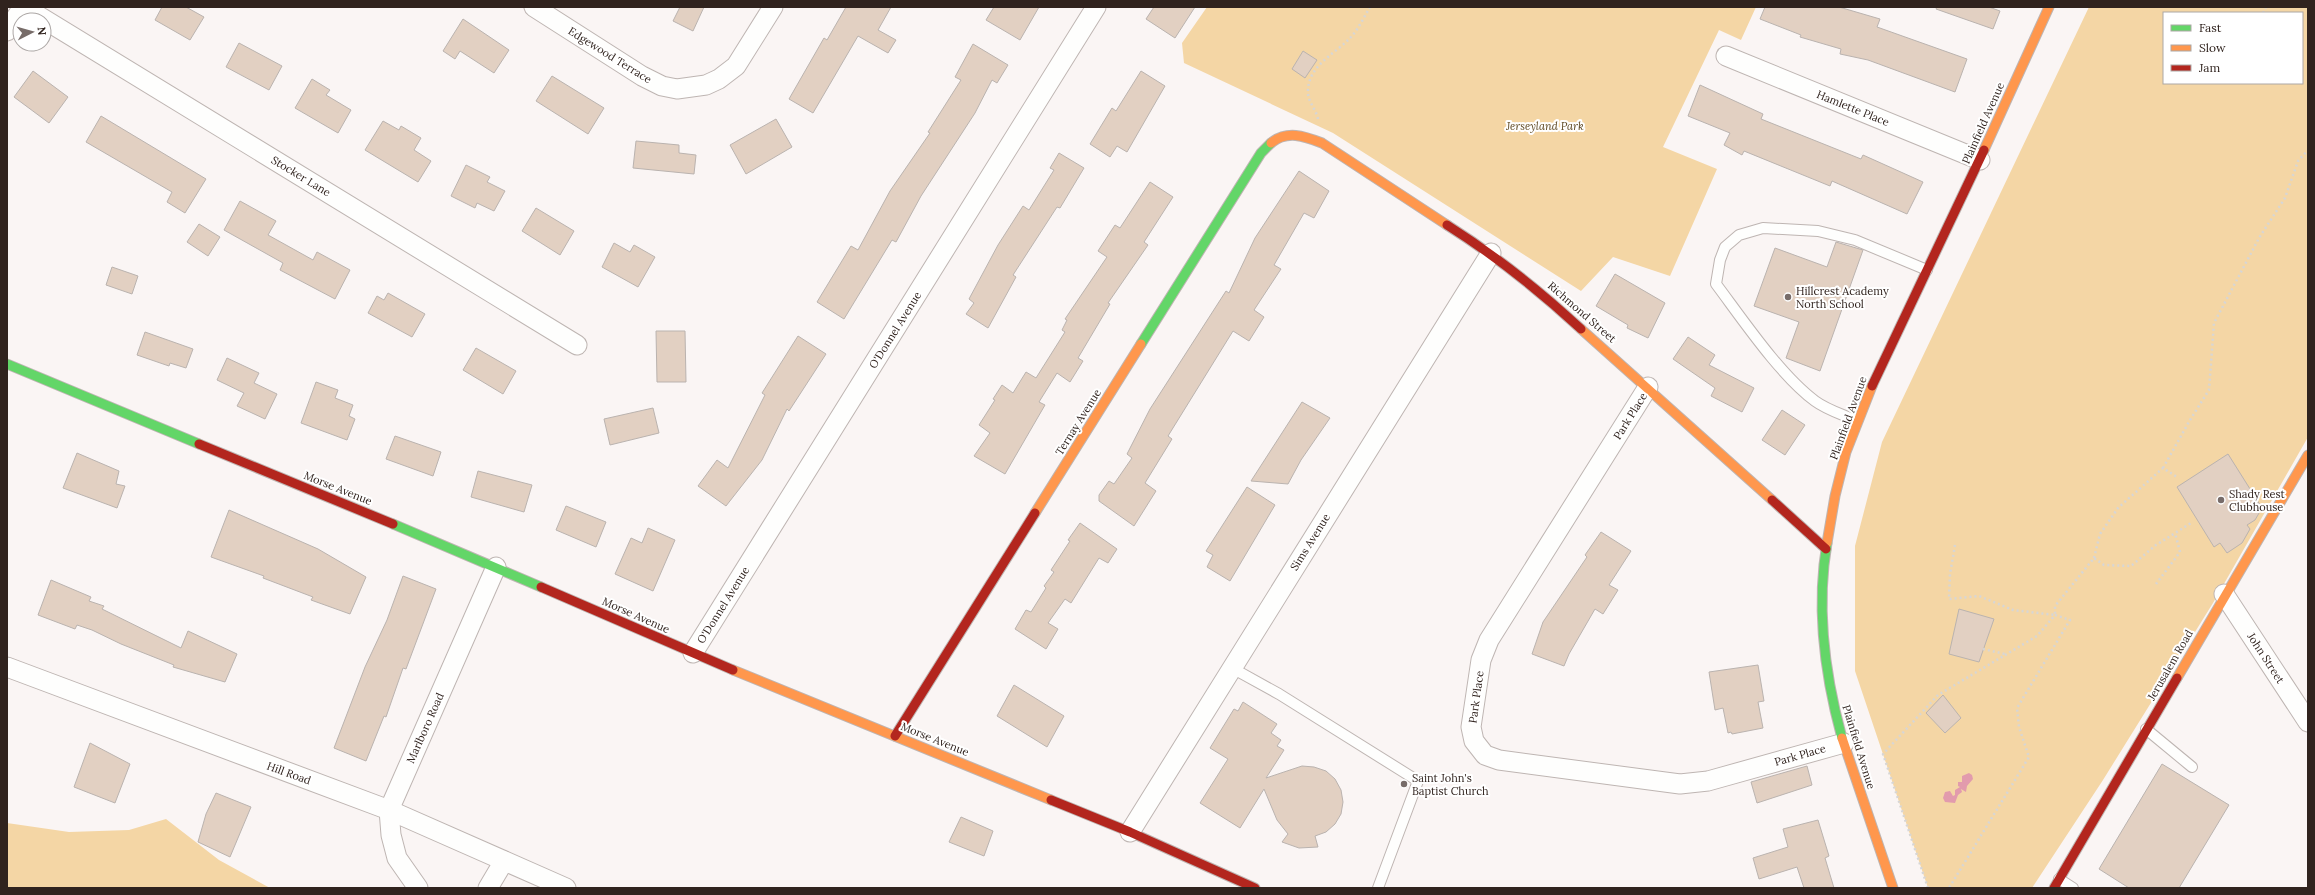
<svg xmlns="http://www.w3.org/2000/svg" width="2315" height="895" font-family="Lora,serif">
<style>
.green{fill:#f4d6a5;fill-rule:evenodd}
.water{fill:#e29bad}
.building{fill:#e2d0c2;stroke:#bab3af}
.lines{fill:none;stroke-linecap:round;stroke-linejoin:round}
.lane-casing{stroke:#beb5b2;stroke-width:12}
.street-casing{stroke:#beb5b2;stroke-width:21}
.fast-casing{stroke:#beb5b2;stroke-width:11}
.slow-casing{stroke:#beb5b2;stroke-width:11}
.jam-casing{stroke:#beb5b2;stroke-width:11}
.path{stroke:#d7d6d5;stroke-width:2.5;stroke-dasharray:2 3;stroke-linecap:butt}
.lane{stroke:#fefefd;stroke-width:10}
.street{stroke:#fefefd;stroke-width:19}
.fast{stroke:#63d668;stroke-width:9}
.slow{stroke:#ff974d;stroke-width:9}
.jam{stroke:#b3261e;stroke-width:9}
.poi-dot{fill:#776c69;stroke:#fff;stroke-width:1.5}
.labels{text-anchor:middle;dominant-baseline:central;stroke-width:4;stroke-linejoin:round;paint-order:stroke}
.street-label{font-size:11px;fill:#30231e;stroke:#fff}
.park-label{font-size:11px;font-style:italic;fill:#5e4822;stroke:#fff}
.poi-label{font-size:11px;fill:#30231e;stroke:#fff;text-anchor:start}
</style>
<rect width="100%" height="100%" fill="#faf5f4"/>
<g class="green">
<path d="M1207,7H1756L1741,40L1719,30L1663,147L1717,169L1670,276L1613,257L1581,291L1333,133L1184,63L1182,43Z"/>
<path d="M2089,7H2308V437L2213,603L2103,780L2032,888H1928L1855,671V546L1882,442ZM2164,13H2302V83H2164Z"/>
<path d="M166,819L219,860L270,888H7V823L69,832L129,830Z"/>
</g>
<path class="water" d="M1969,773L1972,775L1973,779L1967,786L1966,792L1961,789L1962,792L1958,795L1955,803L1945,802L1943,798L1945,792L1950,791L1953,796L1955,795V790L1960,787L1958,786V782H1962V776Z"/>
<g class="building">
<path d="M162,7H186L204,17L190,40L155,20Z"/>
<path d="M680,7H704L693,31L673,21Z"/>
<path d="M846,7H891L878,30L896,40L888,53L858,36L813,113L789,99L824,38L827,40Z"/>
<path d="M994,7H1039L1020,40L986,20Z"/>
<path d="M1154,7H1195L1175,38L1146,19Z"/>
<path d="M1765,7H1839L1880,19L1877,27L1967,59L1955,92L1868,60L1840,54L1841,49L1800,37L1801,35L1760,19Z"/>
<path d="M1937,7H1989L2000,11L1993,29L1936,9Z"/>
<path d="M463,19L509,50L494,73L460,51L455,59L443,51Z"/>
<path d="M239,43L282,66L269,90L226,67Z"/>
<path d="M973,44L1008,65L997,83L992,80L975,113L921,196L896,242L892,240L844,319L817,302L851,246L858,250L890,191L930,133L928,132L961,80L955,77Z"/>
<path d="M1303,51L1317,60L1305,78L1292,69Z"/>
<path d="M33,71L68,97L49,123L14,97Z"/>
<path d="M1141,71L1165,86L1127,152L1117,146L1110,157L1090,144L1112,108L1116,111Z"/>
<path d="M552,76L604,108L588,134L536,101Z"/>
<path d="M312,79L330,90L326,95L351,110L338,133L295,108Z"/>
<path d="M1700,85L1763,114L1761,119L1861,159L1863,155L1923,182L1907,214L1832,181L1830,186L1744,151L1742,155L1724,145L1730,133L1688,116Z"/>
<path d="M101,116L206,179L185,213L167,202L172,192L86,142Z"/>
<path d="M776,119L792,147L746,174L730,145Z"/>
<path d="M383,121L399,130L401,126L421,138L414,150L431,161L418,182L365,150Z"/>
<path d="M636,141L679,145V153L696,155L694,174L633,168Z"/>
<path d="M1059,153L1084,168L1060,208L1057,207L1013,275L1016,277L988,328L966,314L974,303L969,299L998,245L1023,206L1029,210L1054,170L1050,168Z"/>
<path d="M466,165L490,177L487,182L505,191L494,211L477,203L475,208L451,196Z"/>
<path d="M1299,171L1329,191L1314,218L1304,213L1274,265L1281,269L1254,310L1264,317L1249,341L1233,331L1168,436L1172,439L1145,483L1156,491L1134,526L1099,501V495L1109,481L1114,484L1132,458L1127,454L1150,409L1226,291L1229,293L1255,238Z"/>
<path d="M1150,182L1173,197L1144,242L1148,245L1108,303L1110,304L1078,358L1083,361L1070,382L1057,373L1039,402L1045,405L1005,474L974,456L990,433L979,425L995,400L993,399L1002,385L1013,393L1026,372L1036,378L1065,332L1062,330L1067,320L1065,319L1107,257L1098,251L1115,225L1120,228Z"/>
<path d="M240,201L276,221L268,235L313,260L317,252L350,270L335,299L280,270L283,263L224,230Z"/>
<path d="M536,208L574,231L560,255L522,231Z"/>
<path d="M199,224L220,237L208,256L187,242Z"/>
<path d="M1836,242L1863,250L1820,371L1786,358L1799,322L1754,306L1775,248L1827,267Z"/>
<path d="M614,243L630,252L634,245L655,257L638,287L602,267Z"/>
<path d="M112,267L138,276L132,294L106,285Z"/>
<path d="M1615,274L1665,303L1648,338L1627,328L1628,325L1596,306Z"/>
<path d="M388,293L425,314L412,337L368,313L377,296L384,300Z"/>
<path d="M656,331H685L686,382H657Z"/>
<path d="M145,332L193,349L186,368L170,363L169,366L137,355Z"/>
<path d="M798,336L826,354L789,411L787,409L762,460L726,506L698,486L717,460L728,468L765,395L762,393Z"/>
<path d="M1688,337L1715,355L1709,365L1754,388L1742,412L1711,396L1715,388L1673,359Z"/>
<path d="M476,348L516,371L503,394L463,370Z"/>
<path d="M227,358L259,373L254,383L277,394L265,419L237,406L244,393L217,380Z"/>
<path d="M316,382L338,390L335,398L353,405L349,416L355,419L347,440L301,423Z"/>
<path d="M1302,402L1330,418L1301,460L1288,484L1251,481Z"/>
<path d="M653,408L659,433L610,445L604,419Z"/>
<path d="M1782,410L1805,425L1785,455L1762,440Z"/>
<path d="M395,436L441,452L433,476L386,459Z"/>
<path d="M77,453L119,471L116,484L125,486L117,508L63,488Z"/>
<path d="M2228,454L2262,508L2255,520L2247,525L2250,529L2242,543L2227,553L2220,543L2214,547L2177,487Z"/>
<path d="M478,471L532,485L524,512L471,497Z"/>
<path d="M1247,487L1275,505L1230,581L1207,567L1213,555L1206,551Z"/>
<path d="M566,506L606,522L596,547L556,530Z"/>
<path d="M229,510L318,549L366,577L350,614L311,600L313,597L263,578L264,576L211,557Z"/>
<path d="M1080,523L1117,549L1108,563L1099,558L1071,603L1065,599L1048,623L1058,629L1046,649L1015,629L1026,610L1031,612L1046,588L1044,586L1054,572L1051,570L1070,541L1068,540Z"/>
<path d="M648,528L675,540L653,591L615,574L631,538L642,543Z"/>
<path d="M1601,532L1631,551L1609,585L1618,590L1603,614L1595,609L1569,654L1564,666L1532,654L1543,622L1587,557L1585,555Z"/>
<path d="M403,576L436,589L406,669L403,668L386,717L384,716L366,761L334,748L365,667L387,620Z"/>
<path d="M51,580L91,597L89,601L104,606L102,609L181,648L188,631L237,654L225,682L173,667L174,665L121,644L92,630L77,625L75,629L38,615Z"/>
<path d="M1959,609L1994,619L1979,662L1949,654Z"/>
<path d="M1758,665L1764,701L1758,702L1763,728L1732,734L1731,732L1728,733L1723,708L1715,710L1709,672Z"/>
<path d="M1014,685L1064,716L1047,747L997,716Z"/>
<path d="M1943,695L1961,718L1945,733L1926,713Z"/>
<path d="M1243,702L1277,724L1271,733L1281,740L1277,746L1284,750L1266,778L1302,766L1314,767L1326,771L1335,779L1341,790L1343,802L1341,814L1335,824L1326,832L1315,836L1318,847L1299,848L1282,842L1288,834L1277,820L1264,789L1240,828L1200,803L1228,759L1210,748L1234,709L1238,711Z"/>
<path d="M90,743L130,764L115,803L74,787Z"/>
<path d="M2162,764L2229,805L2179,888H2129L2099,869Z"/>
<path d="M1807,766L1812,785L1757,803L1751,782Z"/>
<path d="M216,793L251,807L230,857L198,842L206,814Z"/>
<path d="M961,817L993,831L984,856L949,842Z"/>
<path d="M1818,820L1829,856L1825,858L1834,888H1804L1797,867L1759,879L1753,858L1788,847L1783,829Z"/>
</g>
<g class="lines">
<g class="lane-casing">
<g id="lane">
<path d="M1857,421C1844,415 1827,410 1815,401C1780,375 1743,320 1716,284L1720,260L1725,247L1739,235L1763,228L1818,231L1855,240L1927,270"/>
<path d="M1232,668L1279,694L1418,781L1378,888"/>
<path d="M2146,729L2192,767"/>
<path d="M2059,879L2073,888"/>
</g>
</g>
<g class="street-casing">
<g id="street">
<path d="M24,7L577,345"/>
<path d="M534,7L642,76L662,86L677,89L706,85L719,79L736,66L773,7"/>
<path d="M7,31L23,7"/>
<path d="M1726,56L1980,160"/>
<path d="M1648,387L1489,640L1481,660L1471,727L1474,741L1485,755L1499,760L1680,784L1708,781L1844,743"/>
<path d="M2224,594L2308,722"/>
<path d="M693,653L1096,7"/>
<path d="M7,667L389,810L566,888"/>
<path d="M1130,832L1491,253"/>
<path d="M418,888L397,858L391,835L389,810L496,567"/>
<path d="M488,888L504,861"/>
</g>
</g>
<g class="fast-casing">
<g id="fast">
<path d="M1141,344L1261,153L1271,143"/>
<path d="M7,364L199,444"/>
<path d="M393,524L541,587"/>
<path d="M1827,543C1816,607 1825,676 1842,738"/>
</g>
</g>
<g class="slow-casing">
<g id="slow">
<path d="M1271,143C1287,130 1304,136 1322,143L1447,225"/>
<path d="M1984,150L2049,7"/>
<path d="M1581,329L1772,500"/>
<path d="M1035,513L1141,344"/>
<path d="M1827,543L1835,496L1846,452L1872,386"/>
<path d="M733,670L1051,800"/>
<path d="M2177,678L2308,455"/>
<path d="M1842,738L1893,888"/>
</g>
</g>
<g class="jam-casing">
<g id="jam">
<path d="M1447,225C1496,256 1539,290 1581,329"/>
<path d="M1872,386L1984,150"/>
<path d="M199,444L393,524"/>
<path d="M1772,500L1826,549"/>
<path d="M541,587L733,670"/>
<path d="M895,736L1035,513"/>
<path d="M1051,800L1130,832L1255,888"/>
<path d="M2054,888L2177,678"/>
</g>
</g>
<g class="path">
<path d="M2263,13L2266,7"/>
<path d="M1318,119C1316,109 1307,101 1308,90C1309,65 1335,54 1350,38C1358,30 1364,17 1370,7"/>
<path d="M2163,468L2190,420L2209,390L2214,323L2259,238L2285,198L2298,161L2308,150"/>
<path d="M1955,545L1950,574L1949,599L1979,596L2013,610L2055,615V606L2094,558L2104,565L2131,566L2156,545L2191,523"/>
<path d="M2094,558L2100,534L2118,508L2163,468L2177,477"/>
<path d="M2156,584L2180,552L2175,533"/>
<path d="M1983,649L2005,654"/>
<path d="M1928,888L1883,754L1938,695L2037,636L2055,615L2070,620L2017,708L2019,727L2029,757L1949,888"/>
</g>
<use href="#lane" class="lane"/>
<use href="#street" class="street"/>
<use href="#fast" class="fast"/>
<use href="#slow" class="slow"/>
<use href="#jam" class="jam"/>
</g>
<g class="poi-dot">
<circle cx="1788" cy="297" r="4"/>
<circle cx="2221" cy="500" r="4"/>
<circle cx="1404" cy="784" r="4"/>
</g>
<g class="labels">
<g class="street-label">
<text transform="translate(610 55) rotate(32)">Edgewood Terrace</text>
<text transform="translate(1853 108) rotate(22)">Hamlette Place</text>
<text transform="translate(1983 123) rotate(-66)">Plainfield Avenue</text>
<text transform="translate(301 176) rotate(31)">Stocker Lane</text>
<text transform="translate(1582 312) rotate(41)">Richmond Street</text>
<text transform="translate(895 330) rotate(-58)">O'Donnel Avenue</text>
<text transform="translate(1630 416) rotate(-58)">Park Place</text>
<text transform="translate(1848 418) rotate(-70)">Plainfield Avenue</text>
<text transform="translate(1078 422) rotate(-58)">Ternay Avenue</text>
<text transform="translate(338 488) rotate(22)">Morse Avenue</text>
<text transform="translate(1310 542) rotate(-58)">Sims Avenue</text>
<text transform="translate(723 605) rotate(-58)">O'Donnel Avenue</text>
<text transform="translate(636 615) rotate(24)">Morse Avenue</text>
<text transform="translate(2266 658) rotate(57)">John Street</text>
<text transform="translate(2170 665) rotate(-60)">Jerusalem Road</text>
<text transform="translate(1476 697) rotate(-82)">Park Place</text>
<text transform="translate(425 728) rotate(-66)">Marlboro Road</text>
<text transform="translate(935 739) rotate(22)">Morse Avenue</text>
<text transform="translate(1859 747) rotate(73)">Plainfield Avenue</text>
<text transform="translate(1800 755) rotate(-16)">Park Place</text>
<text transform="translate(289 773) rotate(20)">Hill Road</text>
</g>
<g class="park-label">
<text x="1545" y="126">Jerseyland Park</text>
</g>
<g class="poi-label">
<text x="1796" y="291">Hillcrest Academy<tspan x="1796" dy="13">North School</tspan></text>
<text x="2229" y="494">Shady Rest<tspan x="2229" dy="13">Clubhouse</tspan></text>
<text x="1412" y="778">Saint John's<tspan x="1412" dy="13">Baptist Church</tspan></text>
</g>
</g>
<rect width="2315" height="895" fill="none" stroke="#30231e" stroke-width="16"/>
<rect x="2163" y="12" width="140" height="72" fill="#ffffff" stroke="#aca7a5"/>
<rect x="2171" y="25" width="20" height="6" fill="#63d668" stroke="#aca7a5"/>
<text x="2199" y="32" font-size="12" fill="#30231e">Fast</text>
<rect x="2171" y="45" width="20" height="6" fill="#ff974d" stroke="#aca7a5"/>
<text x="2199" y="52" font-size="12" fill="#30231e">Slow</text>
<rect x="2171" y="65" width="20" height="6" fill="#b3261e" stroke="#aca7a5"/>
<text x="2199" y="72" font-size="12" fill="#30231e">Jam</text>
<g transform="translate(32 32) rotate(84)"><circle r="19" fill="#ffffff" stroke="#aca7a5"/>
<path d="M0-3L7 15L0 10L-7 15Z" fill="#776c69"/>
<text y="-6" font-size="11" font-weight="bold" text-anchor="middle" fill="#30231e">N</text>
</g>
</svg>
